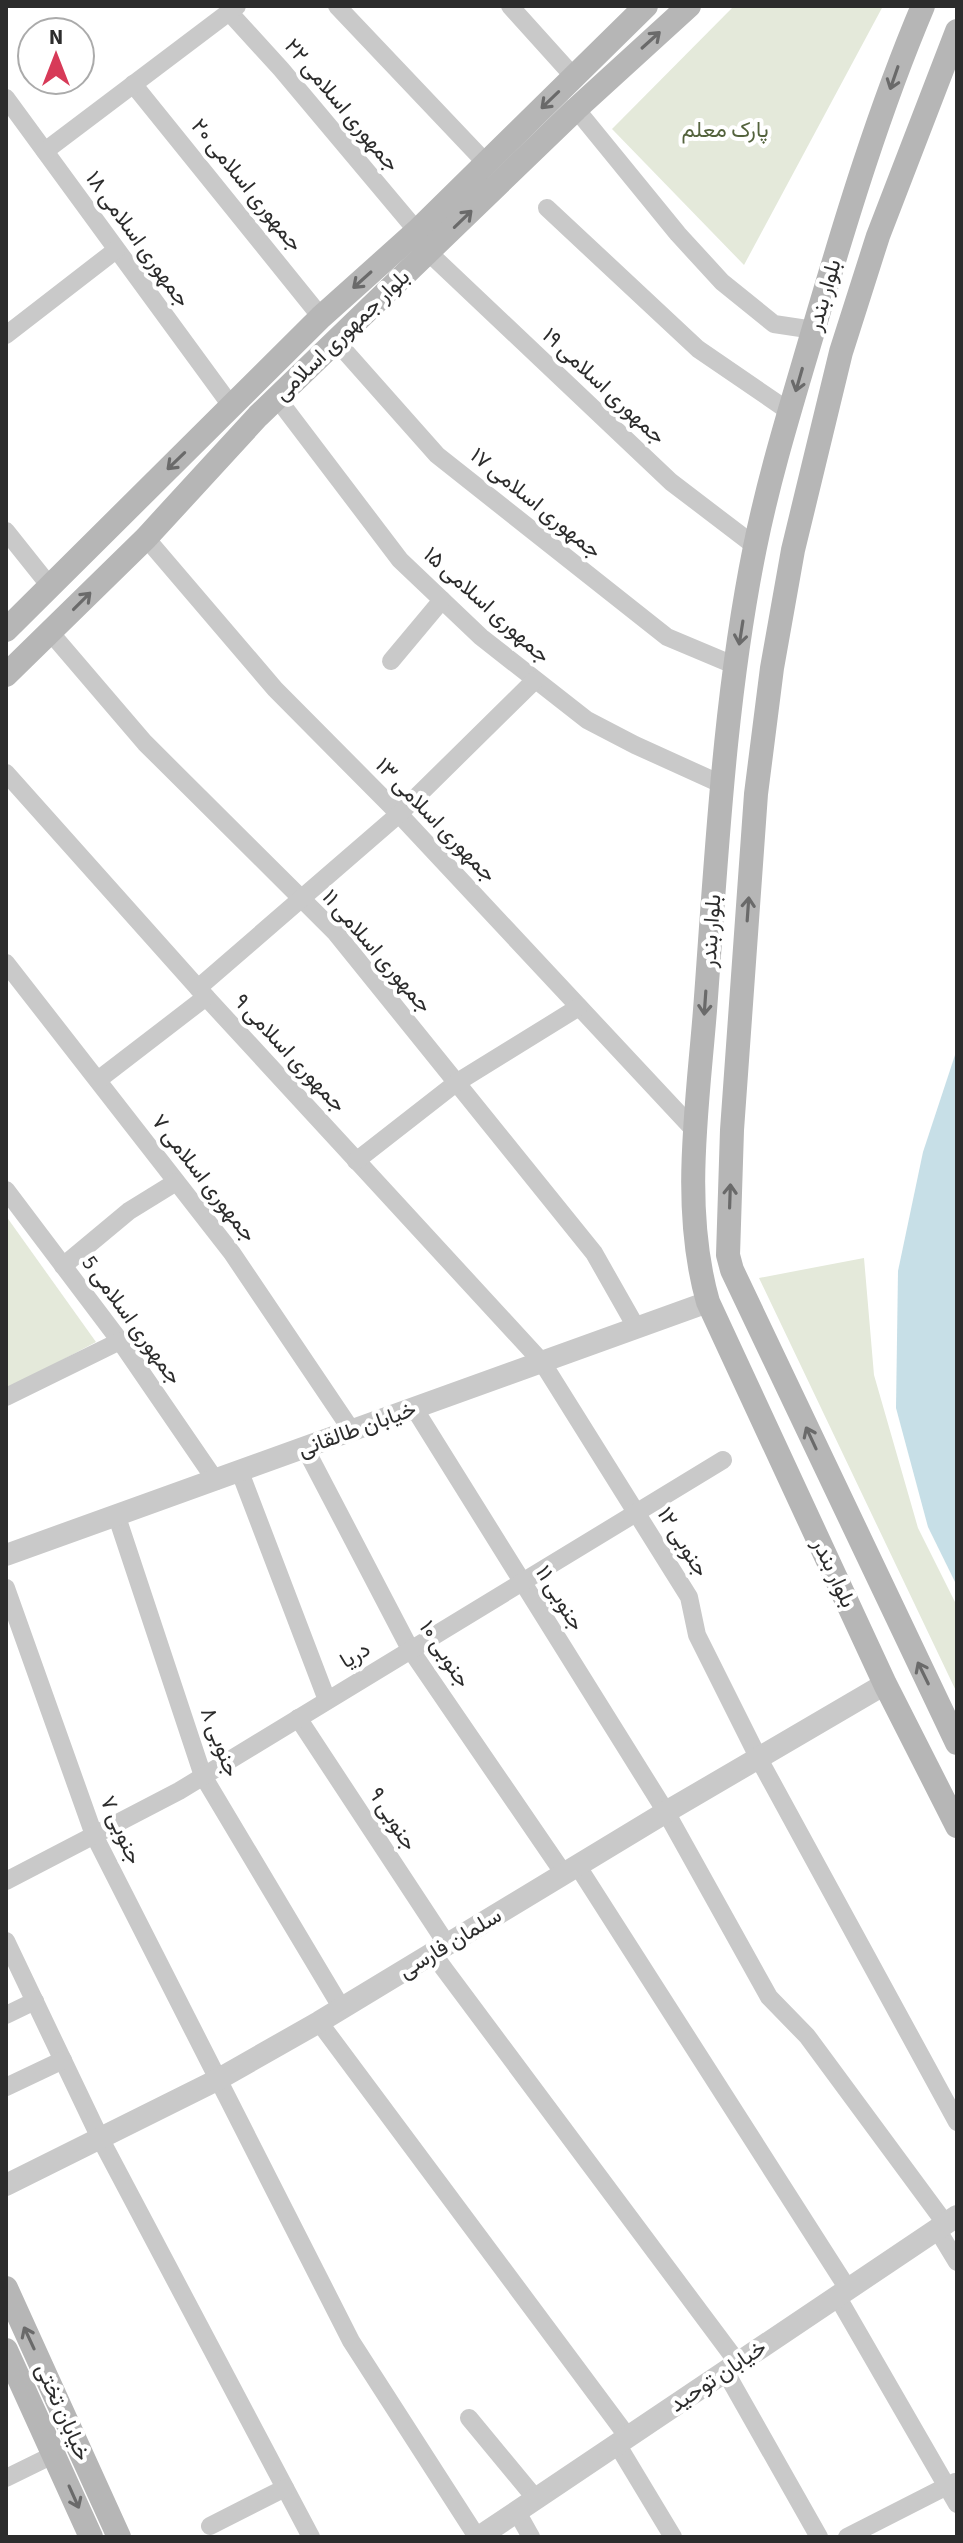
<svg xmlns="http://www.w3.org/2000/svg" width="963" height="2543" font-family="'Source Sans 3',Vazirmatn,sans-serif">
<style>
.green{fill:#e4e9da}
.water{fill:#c7dfe7}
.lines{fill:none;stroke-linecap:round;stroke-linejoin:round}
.minor{stroke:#c9c9c9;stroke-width:18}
.tertiary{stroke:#c9c9c9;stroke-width:22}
.secondary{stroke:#b6b6b6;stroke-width:24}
.oneway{stroke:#6a6a6a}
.labels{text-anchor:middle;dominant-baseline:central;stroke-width:8;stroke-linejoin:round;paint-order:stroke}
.street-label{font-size:22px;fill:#2c2c2c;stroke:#fff}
.park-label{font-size:22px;fill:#54633d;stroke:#fff}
</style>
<rect width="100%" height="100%" fill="#fff"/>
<g class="green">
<path d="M734,6H883L744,265L612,129Z"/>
<path d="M6,1216L96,1342L6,1390Z"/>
<path d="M864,1258L874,1375L918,1528L957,1606V1693L759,1278Z"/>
</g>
<path class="water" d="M957,1049V1586L928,1527L896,1408L898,1271L923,1152Z"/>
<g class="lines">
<g class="minor">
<path d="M337,6L486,163"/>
<path d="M510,6L574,77"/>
<path d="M229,12L281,69L417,231"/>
<path d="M133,84L321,317"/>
<path d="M6,98L232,407"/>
<path d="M576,109L678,234L722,282L774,324L814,330"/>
<path d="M45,151L237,6"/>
<path d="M547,208L698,349L790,412"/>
<path d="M428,252L671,482L755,546"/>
<path d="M6,335L116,250"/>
<path d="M335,340L437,455L667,637L736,666"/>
<path d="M277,398L400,560L481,637L587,720L635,745L721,784"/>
<path d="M6,531L49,585"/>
<path d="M146,538L275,689L399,814L696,1132"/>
<path d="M50,632L145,743L335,932L594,1253L636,1327"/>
<path d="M391,661L442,600"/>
<path d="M6,773L206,997L542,1362L689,1597L697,1635L759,1759L957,2122"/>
<path d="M6,963L232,1253L352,1431"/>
<path d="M198,988L399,814L535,680"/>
<path d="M98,1080L206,997"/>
<path d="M356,1161L456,1083L579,1007"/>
<path d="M6,1190L120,1341L216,1481"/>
<path d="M63,1266L129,1211L176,1182"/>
<path d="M6,1397L120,1341"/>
<path d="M414,1408L666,1812L769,1997L807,2036L945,2223"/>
<path d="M305,1448L410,1649L564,1874"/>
<path d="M240,1472L327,1700"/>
<path d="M117,1517L203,1776L341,2007"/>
<path d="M6,1588L94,1835L351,2341L477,2537"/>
<path d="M298,1718L448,1946"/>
<path d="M577,1865L848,2289"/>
<path d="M6,1881L179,1791L723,1460"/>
<path d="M6,1941L100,2138L311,2537"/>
<path d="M433,1954L738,2363"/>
<path d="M6,2015L35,2001"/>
<path d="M319,2022L628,2437"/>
<path d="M6,2087L63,2060"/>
<path d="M937,2229L957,2262"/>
<path d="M837,2296L957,2504"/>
<path d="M725,2371L819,2537"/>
<path d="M469,2418L536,2499"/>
<path d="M617,2444L673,2537"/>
<path d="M6,2478L55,2454"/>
<path d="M517,2512L531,2537"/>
<path d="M210,2526L285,2488"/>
<path d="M847,2537L955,2482"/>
</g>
<g class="tertiary">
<path d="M6,1555L708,1302"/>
<path d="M6,2185L217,2080L319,2022L666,1812L885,1684"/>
<path d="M479,2537L957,2216"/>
</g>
<g class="secondary">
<path d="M923,6C879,110 846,219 814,328C793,400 770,473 755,547C725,695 717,847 706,997C699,1097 680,1204 708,1302L885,1684L957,1826"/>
<path d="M957,31L878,236L841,352L793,550L772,668L756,794L732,1130L728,1255L732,1270L957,1743"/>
<path d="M6,630L321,317L417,231L646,6"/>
<path d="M6,675L146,538L258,416L576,109L689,6"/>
<path d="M6,2288L119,2537"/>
<path d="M6,2350L91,2537"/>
</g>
</g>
<defs><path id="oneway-shaft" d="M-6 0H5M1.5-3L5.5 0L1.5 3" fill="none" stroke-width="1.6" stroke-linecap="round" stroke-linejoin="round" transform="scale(2)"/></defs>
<g class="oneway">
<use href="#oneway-shaft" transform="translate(651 40) rotate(-42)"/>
<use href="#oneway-shaft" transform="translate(894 78) rotate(109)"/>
<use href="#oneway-shaft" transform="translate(550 100) rotate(136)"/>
<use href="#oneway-shaft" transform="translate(463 219) rotate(-44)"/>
<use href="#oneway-shaft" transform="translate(362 280) rotate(138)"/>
<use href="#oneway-shaft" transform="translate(799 380) rotate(106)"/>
<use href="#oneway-shaft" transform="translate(176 461) rotate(136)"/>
<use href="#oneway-shaft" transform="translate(82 601) rotate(-45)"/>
<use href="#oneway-shaft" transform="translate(741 633) rotate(99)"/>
<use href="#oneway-shaft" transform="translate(748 909) rotate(-86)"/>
<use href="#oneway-shaft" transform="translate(705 1003) rotate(94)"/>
<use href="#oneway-shaft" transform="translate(730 1196) rotate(-88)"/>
<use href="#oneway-shaft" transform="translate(811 1438) rotate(-115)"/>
<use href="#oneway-shaft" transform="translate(923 1673) rotate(-116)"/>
<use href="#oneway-shaft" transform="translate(29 2338) rotate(-115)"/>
<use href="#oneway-shaft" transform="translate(74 2497) rotate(66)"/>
</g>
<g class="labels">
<g class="street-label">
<text transform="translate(342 105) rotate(50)">جمهوری اسلامی ۲۲</text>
<text transform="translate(247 185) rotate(51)">جمهوری اسلامی ۲۰</text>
<text transform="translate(138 239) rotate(54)">جمهوری اسلامی ۱۸</text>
<text transform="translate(824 295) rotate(-74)">بلوار بندر</text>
<text transform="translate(342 335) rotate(-44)">بلوار جمهوری اسلامی</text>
<text transform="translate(604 386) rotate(43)">جمهوری اسلامی ۱۹</text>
<text transform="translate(536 503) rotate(39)">جمهوری اسلامی ۱۷</text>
<text transform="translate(487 605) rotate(42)">جمهوری اسلامی ۱۵</text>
<text transform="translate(436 820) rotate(46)">جمهوری اسلامی ۱۳</text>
<text transform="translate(711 931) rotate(-86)">بلوار بندر</text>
<text transform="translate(377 951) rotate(49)">جمهوری اسلامی ۱۱</text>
<text transform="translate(290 1053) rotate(47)">جمهوری اسلامی ۹</text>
<text transform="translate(204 1178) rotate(52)">جمهوری اسلامی ۷</text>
<text transform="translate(132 1320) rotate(54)">جمهوری اسلامی 5</text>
<text transform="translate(357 1429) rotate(-20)">خیابان طالقانی</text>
<text transform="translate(683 1542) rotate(58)">۱۲ جنوبی</text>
<text transform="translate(834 1573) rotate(65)">بلوار بندر</text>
<text transform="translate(560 1598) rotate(58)">۱۱ جنوبی</text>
<text transform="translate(445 1654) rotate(57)">۱۰ جنوبی</text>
<text transform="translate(355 1655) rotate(-31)">دریا</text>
<text transform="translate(220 1742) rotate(69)">۸ جنوبی</text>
<text transform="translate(393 1819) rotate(57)">۹ جنوبی</text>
<text transform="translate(121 1830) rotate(66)">۷ جنوبی</text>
<text transform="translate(450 1943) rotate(-31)">سلمان فارسی</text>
<text transform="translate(718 2376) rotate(-34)">خیابان توحید</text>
<text transform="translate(63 2412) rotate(66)">خیابان تختی</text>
</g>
<g class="park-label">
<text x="725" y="130">پارک معلم</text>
</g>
</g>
<rect width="963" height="2543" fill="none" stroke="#2c2c2c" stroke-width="16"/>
<g transform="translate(56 56)"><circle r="38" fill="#ffffff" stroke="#ababab" stroke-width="2"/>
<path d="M0-6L14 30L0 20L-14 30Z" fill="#d73a58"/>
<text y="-12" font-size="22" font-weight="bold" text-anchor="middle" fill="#2c2c2c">N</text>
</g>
</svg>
